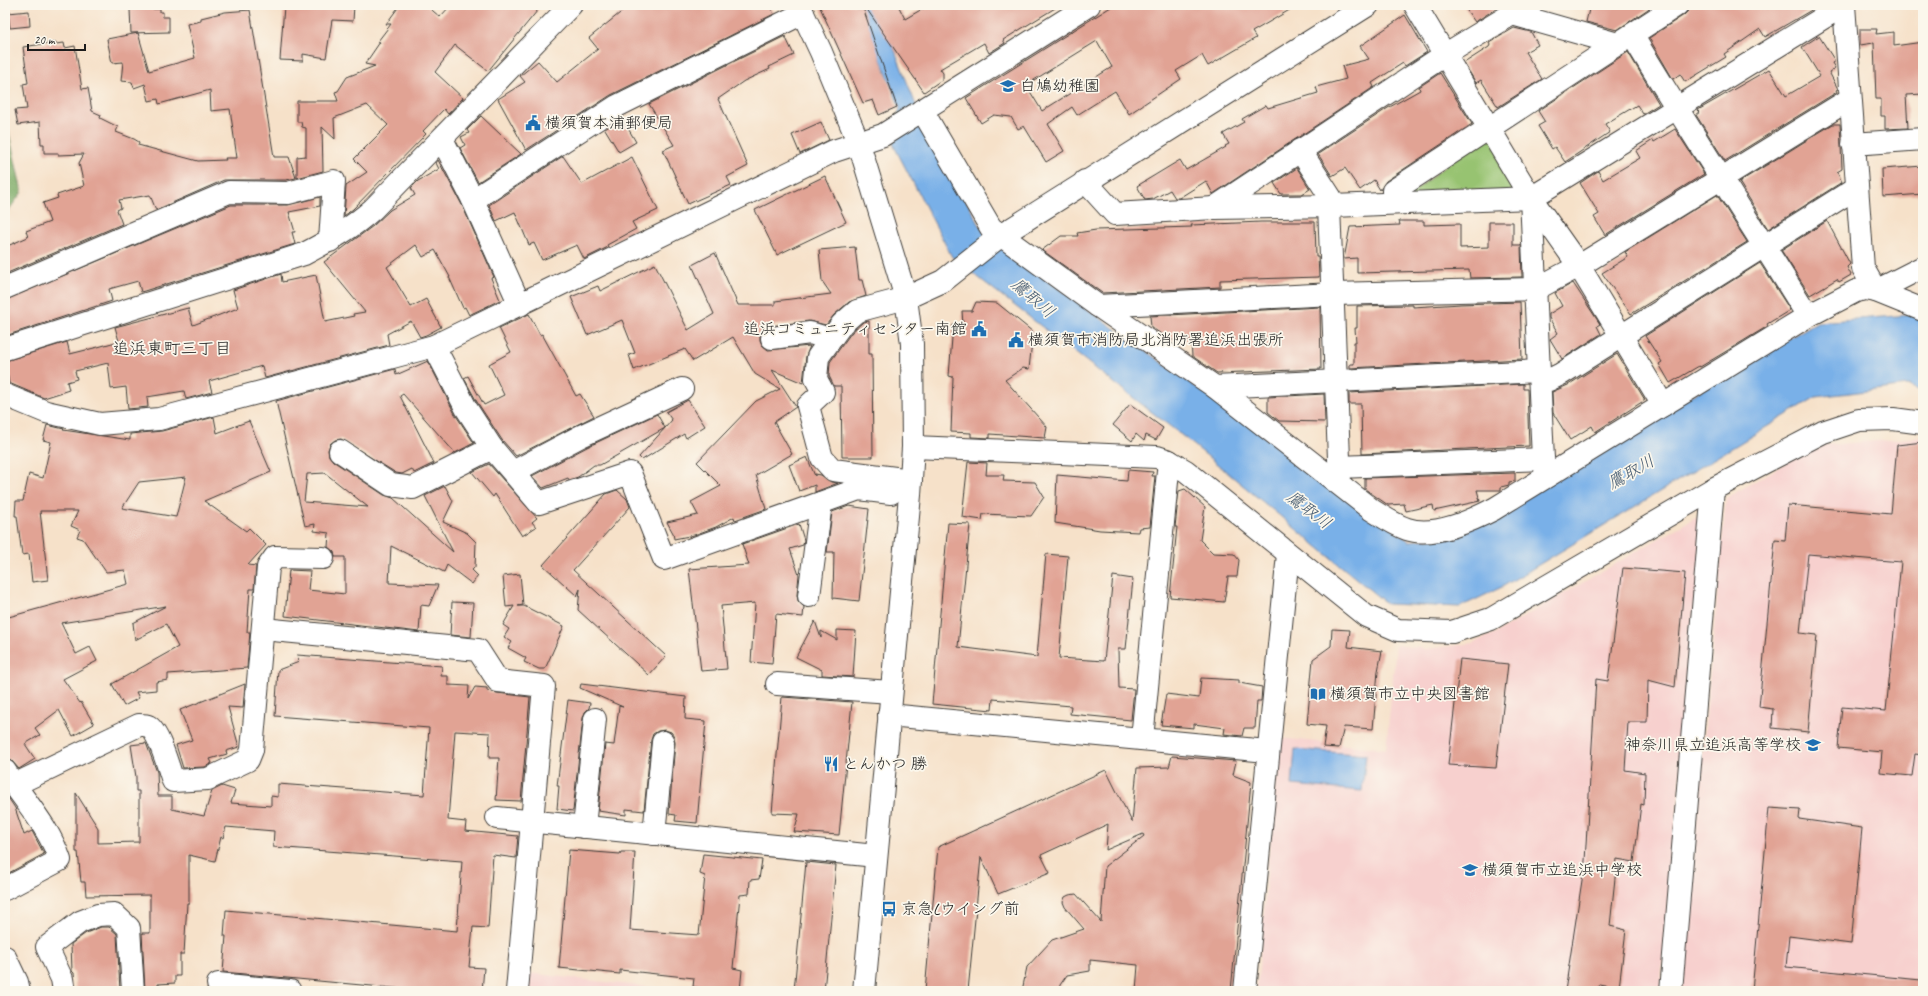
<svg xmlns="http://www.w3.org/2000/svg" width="1928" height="996" font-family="Caveat,'Klee One',sans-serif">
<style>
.built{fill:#f7d0ce}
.green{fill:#97c371;stroke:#5a7046}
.forest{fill:#79a963;stroke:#4a6240}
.water{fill:#79b0e8;stroke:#4a6682}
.building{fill:#e1a394;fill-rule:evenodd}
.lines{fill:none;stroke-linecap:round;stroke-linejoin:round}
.minor-casing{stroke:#3d3a36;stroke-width:24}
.minor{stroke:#fff;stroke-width:22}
.labels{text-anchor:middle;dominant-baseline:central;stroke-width:3.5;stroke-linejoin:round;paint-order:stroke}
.poi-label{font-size:16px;fill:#1c1c1c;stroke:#fbf7ec;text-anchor:start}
.water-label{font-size:17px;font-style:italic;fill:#41576e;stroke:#fbf7ec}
.neighbourhood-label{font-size:17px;fill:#1c1c1c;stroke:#fbf7ec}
</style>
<rect width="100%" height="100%" fill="#fbf7ec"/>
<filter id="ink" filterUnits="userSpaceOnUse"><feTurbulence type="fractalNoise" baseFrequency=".025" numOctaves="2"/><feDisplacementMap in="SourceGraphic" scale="8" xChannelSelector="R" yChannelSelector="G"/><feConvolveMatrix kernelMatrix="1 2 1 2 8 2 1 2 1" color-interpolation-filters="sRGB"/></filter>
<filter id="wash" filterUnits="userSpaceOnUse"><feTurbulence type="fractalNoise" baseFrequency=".012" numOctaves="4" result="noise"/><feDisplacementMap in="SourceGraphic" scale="16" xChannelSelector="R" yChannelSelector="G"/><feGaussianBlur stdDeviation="0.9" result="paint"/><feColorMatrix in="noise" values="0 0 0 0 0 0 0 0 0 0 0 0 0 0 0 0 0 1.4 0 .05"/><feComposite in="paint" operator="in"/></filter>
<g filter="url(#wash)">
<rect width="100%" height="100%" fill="#f6e1c9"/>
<g class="built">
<path d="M1923,437V991H1681L1726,498L1816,446Z"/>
<path d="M1696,517L1704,527L1660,991H1257L1279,738L1386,749L1396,645L1427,649L1474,643L1501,630Z"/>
<path d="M528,973L681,991H526Z"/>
</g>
<path class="green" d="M1490,128L1531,198L1394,203L1415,191Z"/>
<g class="forest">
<path d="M5,5H8L5,69Z"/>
<path d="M5,115L22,192L5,215Z"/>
</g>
<g class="water">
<path d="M854,5H873L892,43L924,126L986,236L1409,541L1451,537L1817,322L1910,315L1923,320V392L1908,386L1816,397L1502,587L1460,607L1387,604L1189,441L952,257L894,146L892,134L900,108L881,60Z"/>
<path d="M1295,749L1366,755L1362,791L1292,785Z"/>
</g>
<g id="blocks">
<g class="building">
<path d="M318,5H354L353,21L332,20L326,58L303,54V61L280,60L284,6L318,8Z"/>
<path d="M400,5H426L440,17L451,5H542L488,71L455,45L435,72L463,98L448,114L444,109L423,131L426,134L353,209L344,216L346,186L367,172L354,159L388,125L367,105L334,118L335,139L322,127L323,171L297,178V157L306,156V128L302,127L301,122H297V101H338L335,92L338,91L347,77L375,66L365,64L380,42L378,41L391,24H386Z"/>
<path d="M630,5H769L774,14L611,95L526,150L498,99L525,82L520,76L538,61L557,82L598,49L589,38Z"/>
<path d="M819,5H862L897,107L879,115L873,100L863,103Z"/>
<path d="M864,5H898L905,19L929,5H1060L1003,40L1005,43L989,53L984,43L940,69L943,73V79L924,92Z"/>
<path d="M1114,5H1298L1252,32L1256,38L1208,66L1202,55L1176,71L1181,79L1129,114L1115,91L1077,115L1072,107L1048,124L1064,151L1046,162L1024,126L1018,129L1011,117L994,115L981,123L966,98ZM1097,41L1112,67L1042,111L1026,85Z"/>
<path d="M1463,5H1495L1497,8L1475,22Z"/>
<path d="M1590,5H1654L1617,30L1586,22Z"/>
<path d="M1689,5H1820L1765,37L1760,29L1724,54L1726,57L1685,82L1680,74L1673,79L1649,38L1684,15L1688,11Z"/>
<path d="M130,9H160V12H163V17H169V32L131,33Z"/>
<path d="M250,10L274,157H289L296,178L286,180H224L156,210L150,195L119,200L121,208L117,210L122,224L5,274V247L28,237L26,231L50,222L43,203L58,198L57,195L84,186L79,163L84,154L58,155V153H44V144H41L40,122L18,125L15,110L27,109L23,84L28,83L23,47L56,42V44L64,43L65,48L75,46L82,89L88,88L92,111L101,115L100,118L118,127L116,132L134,139L139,142L138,145L198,161L226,160L225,158H237L230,109L211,111L210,90L159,104L158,99L149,101L145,84L134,88L132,82L121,81L123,62L112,63L107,39L138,33L149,71L195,58L187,24L201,21V18L225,12Z"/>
<path d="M29,11L30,26L10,28L8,13Z"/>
<path d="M1405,15L1427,52L1405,66L1403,63L1372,83L1374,87L1213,194L1206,181L1179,198H1175L1170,190L1153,199L1145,200L1137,186L1180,160L1186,170L1226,147L1225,146L1229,144L1223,134L1244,122L1242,119L1266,105L1268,108L1318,93L1316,87L1346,79L1342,66L1369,59L1360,46Z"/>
<path d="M1514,28L1531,32L1538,45L1525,52L1542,79L1498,107L1481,80L1476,83L1464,63L1489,47L1490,45L1489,43Z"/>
<path d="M1860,29H1877L1876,34L1894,32V46L1923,42V94L1906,95L1908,128L1885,129V116H1881V99H1876L1874,43L1860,45Z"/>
<path d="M785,36L794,55L769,67L770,69L744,81L718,99L748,166L727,177L731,185L688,204L663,150L674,145L649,104Z"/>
<path d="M1819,36L1835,61L1832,63L1835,68L1829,72L1838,89L1836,90L1837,92L1725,161L1696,115L1700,112L1698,110L1769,69L1786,96L1820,76L1802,47Z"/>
<path d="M1628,52L1659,104L1643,114L1637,105L1605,124L1610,132L1565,162L1555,147L1552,149L1538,126L1545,122L1538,111Z"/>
<path d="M1440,73L1472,124L1386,181L1380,190L1374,180L1360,190L1345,168L1332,176L1318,154L1388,108L1420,90L1419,87Z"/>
<path d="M481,116L521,154L478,182L460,148L465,145L461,137L469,133L467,130Z"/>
<path d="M622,118L636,142L619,152L605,129Z"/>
<path d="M821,122L829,140L800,154L792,135Z"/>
<path d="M1833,124H1840L1842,169L1837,172L1842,182L1768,229L1739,182Z"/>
<path d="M1675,129L1704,174L1605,235L1594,217L1599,214L1580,183L1598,171L1603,180L1640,158L1636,151L1653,140L1654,142Z"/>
<path d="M563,156L582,184L632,157L658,210L632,222L636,229L607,245L608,247L584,259L577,245L542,260L534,243L529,245L515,212L496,221L489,205Z"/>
<path d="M438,160L462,205L494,277L491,278L500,300L469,315L465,307L463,308L449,277H450L435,250L423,257L416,245L387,267L411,307L426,299L441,327L426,335L420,337L411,321L387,334L389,345L265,378L262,366L209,381L212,392L186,399L184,391L147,397L148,407L128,409L126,387L111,389L108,363L75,371L77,379L67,382L69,390L44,398L9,383L5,361L67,342L70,354L98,347L119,341L115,327L188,308L193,325L238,308L233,290L281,274L282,282L316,275L325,322L354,316L353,314L365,312L324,262L373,226L390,210L415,195L411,188L418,181L439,169L436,163Z"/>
<path d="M1923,166V194L1883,197L1882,169Z"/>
<path d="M1297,168L1310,189L1302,194H1281L1274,183Z"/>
<path d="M825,176L846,222L777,255L755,210Z"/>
<path d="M1717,195L1747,242L1631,314L1602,273L1628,257L1625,252Z"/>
<path d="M320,197V206L289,212L295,232H292L295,244L141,292L138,281L109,289L112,301L5,336V300L231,205H288Z"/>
<path d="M1399,221H1424V225L1460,224V248L1489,247V222H1513V245H1521L1522,277L1470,278L1469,270L1357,273V258L1344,259L1350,227L1400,225Z"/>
<path d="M1827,221L1850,264L1847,267L1851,275L1839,282L1837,279L1810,295L1781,250Z"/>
<path d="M1261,222H1315L1316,256H1318L1319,277L1220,280V287L1102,293L1042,250L1061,236H1078L1077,233L1096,230L1192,227L1191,225Z"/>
<path d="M855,247L859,280H862L866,296L849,302L834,315L826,325L809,321L770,326L764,328L760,334V340L762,345L768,350L810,346L806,356L803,383L772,370L796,407L774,422L792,454L756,475L766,509L735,520L734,517L716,527L694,535L674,539L673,533L667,522L698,515L691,502L721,486L697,462L756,401L780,389L755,374L733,337L693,361L685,349L634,370L629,355L635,353L622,320L587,335L571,297L598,286L600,291L655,264L688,330L714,314L692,265L715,253L738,305H775V301L831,294L822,281L819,250Z"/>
<path d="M1760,263L1790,310L1767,324L1768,326L1705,364L1700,367L1699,366L1670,383L1659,364L1662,362L1645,336Z"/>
<path d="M1573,283L1600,324L1597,326L1601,334L1562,359L1550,339L1558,333L1549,318V314L1562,306L1555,293Z"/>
<path d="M976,302L997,303L1033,332L1029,369L1023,368L1005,380L1047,427L1045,438L990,434V438L971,437V433L951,432L953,377L949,376L953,325H963L962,311H972Z"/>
<path d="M1520,302L1522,359L1350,368V364H1354V342H1356L1355,328H1357V306L1413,305V307L1461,304Z"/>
<path d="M1320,307L1321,369L1217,373L1192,356L1191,340H1170L1151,327L1150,316Z"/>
<path d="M529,314L540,335L542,334L576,396L580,394L594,416L516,456L502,440L477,402L464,378L468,376L484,405L504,395L489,364L511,352L499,328Z"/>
<path d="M869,321V354H872L873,457H842L841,386H834L829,376L830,362L851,333L863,322Z"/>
<path d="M1617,354L1645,400L1595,432L1592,426L1570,440L1553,413L1552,392L1568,385Z"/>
<path d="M428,361L455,414L474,443L455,453L403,394L400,396L434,463L414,473L412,469L402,474L396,473L341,439L335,440L330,444L328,450L329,456L333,461L384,495L393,498L453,552L425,496L445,486L453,501L443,522L467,533L476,542L475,567L472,570L478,576L472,584L447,565L444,572L391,546L389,583L438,585L429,606L421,605L419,632L285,616L289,570L310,571L308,590L345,594V557H335L334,552L328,547L329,533L314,531L315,524L305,526L276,401L395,369L396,375ZM325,473L368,507L304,502L307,474Z"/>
<path d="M1523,384V389H1527L1529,446L1362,454L1361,404H1349V393Z"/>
<path d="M1324,394L1325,422L1279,421L1268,412V397Z"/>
<path d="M688,400L705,426L686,438L684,434L642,460L639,457L665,428L600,465H594L578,477L569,480L568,478L543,488L532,476L587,447L657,414L665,428L672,420L666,412Z"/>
<path d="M1130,404L1163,428L1156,440L1146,435L1144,441L1136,434L1132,441L1113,425Z"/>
<path d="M214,417L217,433L249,421L271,472L204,501L246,531L249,528L266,545L248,565L256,566L254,589H250L247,632H250L247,668L168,674V680L156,682V690L136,692L139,698L124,706L112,684L178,647L166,624L135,640L133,623L166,606L61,623L76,654L90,647L97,661L63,679L80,703L81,702L94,724L73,736L59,710L35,728L40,735L25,744L35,759L19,769L11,760L5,759V618L128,584L125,570L106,572L83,539L77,537L80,530L71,526L78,511H40L48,580L32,582L29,554L22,555L17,516H15L16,501H23L29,474L43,478L51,442L43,440L47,425L64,429L63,430L130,440V434L162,431ZM186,477L176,517L122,508L139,482Z"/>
<path d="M1923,442V669L1920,703H1923V755L1915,754L1912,776L1880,773L1882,752L1838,748L1842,707L1886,711L1901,562L1808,554L1800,633L1817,635L1808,732L1772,728L1773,709L1759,707L1775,540L1785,541L1788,505L1891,514L1897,445Z"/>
<path d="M807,457L815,476V474L821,475L831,482L838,483L815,492V485L799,491L789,465Z"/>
<path d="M968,462L987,463L986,475H1004L1003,481L1035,482L1044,497L1031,516L983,514L982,520L962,517Z"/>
<path d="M489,464L537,518L532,522L536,527L522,536L495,494L493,497L472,472Z"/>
<path d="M1128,470L1153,472L1152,476H1155L1150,527L1139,528L1138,532L1100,530L1055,523L1057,475L1127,481Z"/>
<path d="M1515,473V481L1509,482V485L1501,487V490H1477L1480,501L1434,511L1433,505L1406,511L1404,504L1388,505L1365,489V478Z"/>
<path d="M1185,489L1205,507L1200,540L1213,553L1234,554L1239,560L1237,577H1228L1224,602L1170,597L1177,527H1175L1179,491Z"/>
<path d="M617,490L627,499L630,507L573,570L666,656L649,675L578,610L580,589L577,596L543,565L606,494Z"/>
<path d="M849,506L869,509L859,601L833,598L834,552H827L832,512Z"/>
<path d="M948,523L970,524L958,647L1037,657L1046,554L1068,556L1059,658L1104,661L1113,576L1133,579L1126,649H1118L1119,688L1134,689L1131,720L1070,714L1071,706L993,699L992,710L932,704Z"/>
<path d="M799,524L804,540L803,545L790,549L799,575L797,595L798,601L804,607L803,617L776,614L772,664L751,662L755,603L721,606L727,669L701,671L689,569L749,565L742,544Z"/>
<path d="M1623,568L1685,573L1675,687L1648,680L1647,722H1628L1625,770L1645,773L1644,805L1641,804L1634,862L1617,859L1610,926L1626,930L1619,988L1599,984L1598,991H1565L1585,861L1596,679L1608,681Z"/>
<path d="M520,574L523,605L518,606H524L564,626L545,669H539L524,662L526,658L508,648L512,642L504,637L509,629L503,625L514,606L506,607L503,576Z"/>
<path d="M452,602L473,603L471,637L450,635Z"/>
<path d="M815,621L821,638V631L837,640V630L856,631L853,677L822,675V670L796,657Z"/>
<path d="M1332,629L1350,630L1348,647L1382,651L1378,671L1373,729L1344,727L1339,748L1323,747L1326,726L1307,724L1313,659L1331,646Z"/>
<path d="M297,655L442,666L441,676H448V685L469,686L468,699L475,687L487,688V691L497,693L530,697L521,801L496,800L499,758H489L490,733L455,731L448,820L466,822L465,831L518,836L516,858L493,855L488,928L473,927L469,967L484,968L482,991H425L223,972L226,936H224L226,910L457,931L462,861L273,847L274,831L226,827L223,838L221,837L215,861L189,855V903H187L184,954H180V976H175V983L158,984V991H145L142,933H150V895L86,896L85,882H81L78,852H76V793L98,828V843L139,842V791H136V777L131,745L146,743L157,772L158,796H172V809L204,816L212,791L222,786L235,790L231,803L271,806V796L278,797V784L424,795L429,728L275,716L278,670L299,662Z"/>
<path d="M1460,659L1508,664L1496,768L1448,765Z"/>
<path d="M1201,678L1239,680V683L1262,687L1261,701H1257L1255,728H1244L1242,736L1224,734L1225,728L1194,724V728L1161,725L1166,694L1199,698Z"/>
<path d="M245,684L243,708L228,707L239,747L226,751L227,754L210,759L212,763L205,767L183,768L176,745L192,740L180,710Z"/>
<path d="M581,684L686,697L685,719L706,721L697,823L675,821L676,815L669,814L675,743L674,736L671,732L665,730L658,731L653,734L651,740L644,811L626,809V815L598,811L605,744L614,745L619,706L623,707L580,688Z"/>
<path d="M782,697L852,702L839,835L794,832L799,814L772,813Z"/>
<path d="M568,700L590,703L589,708L585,712L583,718L573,811L557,809L559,786H557Z"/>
<path d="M1172,756L1236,761L1233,775L1251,782L1231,991H1136L1138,965L1090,960V971L1067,975L1060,985L1059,991H1022L1027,967L1052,940L1084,929L1065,907L1063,902L1065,897L1069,895L1076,894L1101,922L1105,866L1144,836L1143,834L1106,850L1108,824L1041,855L1050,873L998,894L981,857L968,991H925L938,847L1106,770L1132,822L1137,768L1169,767Z"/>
<path d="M5,793L15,808L24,835L32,831L44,854L5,875Z"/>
<path d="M1769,808L1800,810L1799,819L1862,828L1851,944L1789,936L1786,967L1921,980L1920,991H1752Z"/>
<path d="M569,850L620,854L621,852H635L630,930L699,935L705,876L700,874L703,854L762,860L759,879L750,880L749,894L740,895L733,968L742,970L740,991L693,987L694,978L620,970V974L559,968Z"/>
<path d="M806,862L836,865L824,991H794Z"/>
<path d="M101,927H109L117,934L120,991H76L74,973L72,971L71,944L86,933Z"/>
</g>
</g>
</g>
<g filter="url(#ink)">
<use href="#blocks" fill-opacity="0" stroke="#3d3a36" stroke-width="1"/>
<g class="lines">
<g class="minor-casing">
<g id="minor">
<path d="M799,5L821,52L859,144L906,298L912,344L913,447L910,495L864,991"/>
<path d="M1415,5L1531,198L1543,459L1547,476"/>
<path d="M1844,5L1863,268L1876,291L1923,310"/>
<path d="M1632,35C1689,130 1750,222 1808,316"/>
<path d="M922,110L991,228L1098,306L1215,387L1372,510C1383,517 1395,525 1407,529C1433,538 1471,521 1494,509L1808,316L1856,291L1865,289L1876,291L1923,267"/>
<path d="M442,139L473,200L520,305"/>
<path d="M1853,144L1923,139"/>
<path d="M1300,150L1331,198L1333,206"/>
<path d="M1085,181L1115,214L1214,208L1333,206L1531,198L1844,5"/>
<path d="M1531,198L1579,266L1663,405"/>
<path d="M473,200L617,106L803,13"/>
<path d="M1394,203L1393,191L1677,5"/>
<path d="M1329,206L1340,484"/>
<path d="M1214,208L1446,54L1512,14L1618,44"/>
<path d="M5,288L229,192L288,193L334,181L330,241"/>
<path d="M1098,306L1333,294L1536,289L1579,266L1850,99"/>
<path d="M772,338L810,333L830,339"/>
<path d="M434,346L466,408L492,448L539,503L630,473L664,559L859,489L891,493"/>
<path d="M5,349L304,254C329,241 352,228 373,209L571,5"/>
<path d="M1540,381L1549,380L1561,374L1856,188"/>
<path d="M1215,387L1539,371"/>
<path d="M5,395L46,412L100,424L159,419L434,346L834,151L883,135L1089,5"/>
<path d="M913,447L1157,457L1169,461L1186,471L1366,616L1398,630L1452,632L1491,619L1713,489L1823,432L1859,420L1893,419L1923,423"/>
<path d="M340,451L391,485L413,488L492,448"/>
<path d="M1339,467L1543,459"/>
<path d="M513,472L581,436L682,389"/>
<path d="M911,480L833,470L822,458L808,406L823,392L816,379L818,357L842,324L857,311L906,298L943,281L1000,236L1368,5"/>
<path d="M809,596L821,503"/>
<path d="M263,629L478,650L498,681L544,686L517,991"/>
<path d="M777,684L891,692"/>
<path d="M889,715L1267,751"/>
<path d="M1142,739L1169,461"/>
<path d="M5,771C24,801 48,825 60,860L5,889"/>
<path d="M14,785L139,725C142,725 146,725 148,726C159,732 169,769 173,781L208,779L248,760L252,750L268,567L275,557L323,558"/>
<path d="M497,818L876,856"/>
<path d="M584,827L595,719"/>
<path d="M654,834L663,742"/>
<path d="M5,957L17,982L19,991"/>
<path d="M218,984L290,991"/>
<path d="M64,991L62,979L47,947L80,922L98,915L114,914L129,928L133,991"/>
<path d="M1245,991L1288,554"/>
<path d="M1671,991L1713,489"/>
</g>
</g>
<use href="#minor" class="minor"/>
</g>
</g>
<defs>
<g id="school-bare" transform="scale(1.2)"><path d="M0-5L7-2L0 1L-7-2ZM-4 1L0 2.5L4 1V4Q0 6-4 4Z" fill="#1f6fb2" stroke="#fbf7ec" stroke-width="2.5" paint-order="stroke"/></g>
<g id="civic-bare" transform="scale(1.2)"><path d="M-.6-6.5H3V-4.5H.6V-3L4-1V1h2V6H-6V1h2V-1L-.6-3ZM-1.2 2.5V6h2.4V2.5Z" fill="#1f6fb2" stroke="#fbf7ec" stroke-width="2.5" paint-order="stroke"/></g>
<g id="library-bare" transform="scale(1.2)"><path d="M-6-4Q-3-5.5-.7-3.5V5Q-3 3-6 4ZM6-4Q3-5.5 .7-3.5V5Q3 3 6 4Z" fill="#1f6fb2" stroke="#fbf7ec" stroke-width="2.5" paint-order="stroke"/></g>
<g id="restaurant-bare" transform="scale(1.2)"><path d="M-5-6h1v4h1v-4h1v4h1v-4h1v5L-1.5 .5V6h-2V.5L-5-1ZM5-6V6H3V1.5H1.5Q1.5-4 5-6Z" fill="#1f6fb2" stroke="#fbf7ec" stroke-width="2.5" paint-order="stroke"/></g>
<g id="bus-bare" transform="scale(1.2)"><path d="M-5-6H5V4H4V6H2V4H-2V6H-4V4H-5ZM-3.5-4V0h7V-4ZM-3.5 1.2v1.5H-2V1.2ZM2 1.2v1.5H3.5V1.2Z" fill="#1f6fb2" stroke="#fbf7ec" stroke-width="2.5" paint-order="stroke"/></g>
</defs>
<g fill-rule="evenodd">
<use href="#school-bare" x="1008" y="86"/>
<use href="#civic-bare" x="533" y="123"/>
<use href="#civic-bare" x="979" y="329"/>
<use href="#civic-bare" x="1016" y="340"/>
<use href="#library-bare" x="1318" y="694"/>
<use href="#school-bare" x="1813" y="745"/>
<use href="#restaurant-bare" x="831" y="764"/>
<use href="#school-bare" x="1470" y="870"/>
<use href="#bus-bare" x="889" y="909"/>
</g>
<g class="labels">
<g class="poi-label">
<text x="1020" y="86">白鳩幼稚園</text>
<text x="545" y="123">横須賀本浦郵便局</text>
<text x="967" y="329" text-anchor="end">追浜コミュニティセンター南館</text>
<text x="1028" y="340">横須賀市消防局北消防署追浜出張所</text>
<text x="1330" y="694">横須賀市立中央図書館</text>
<text x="1801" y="745" text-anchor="end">神奈川県立追浜高等学校</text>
<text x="843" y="764">とんかつ 勝</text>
<text x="1482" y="870">横須賀市立追浜中学校</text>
<text x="901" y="909">京急Lウイング前</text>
</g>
<g class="water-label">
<text transform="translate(1033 298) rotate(40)">鷹取川</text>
<text transform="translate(1631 472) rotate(-30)">鷹取川</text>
<text transform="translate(1309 510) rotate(37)">鷹取川</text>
</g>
<g class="neighbourhood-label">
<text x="172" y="348">追浜東町三丁目</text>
</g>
</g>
<rect width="1928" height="996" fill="none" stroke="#fbf7ec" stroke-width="20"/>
<path d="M28 44v6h57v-6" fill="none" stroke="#1c1c1c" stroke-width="2"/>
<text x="34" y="44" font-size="12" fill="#1c1c1c" stroke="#fbf7ec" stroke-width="3" paint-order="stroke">20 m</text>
</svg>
